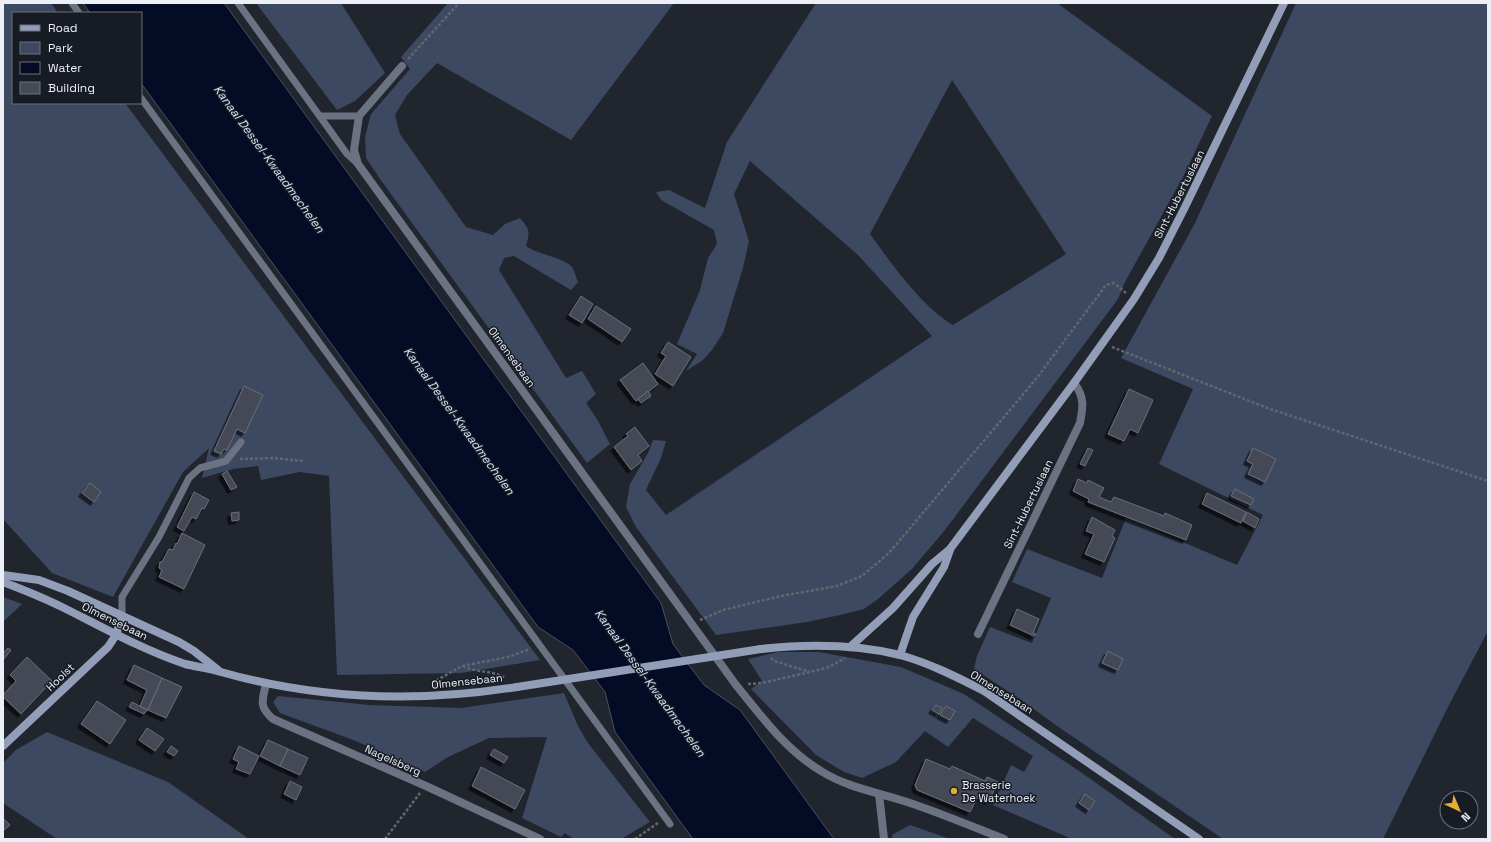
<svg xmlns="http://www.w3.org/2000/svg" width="1491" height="842" font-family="'Space Grotesk',sans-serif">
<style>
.green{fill:#3d4861;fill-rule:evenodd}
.water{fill:#030b25;stroke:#494f64}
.building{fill:#454a54;stroke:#696e79;filter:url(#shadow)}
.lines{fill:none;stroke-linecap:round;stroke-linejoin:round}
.path{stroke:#62666e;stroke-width:2.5;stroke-dasharray:3 2;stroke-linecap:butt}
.lane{stroke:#6b7281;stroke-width:7}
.street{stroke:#6b7281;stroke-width:8}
.secondary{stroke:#929eb7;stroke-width:8}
.secondary-bridge{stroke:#929eb7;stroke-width:8}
.poi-dot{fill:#e1af34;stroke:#171b24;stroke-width:1.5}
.labels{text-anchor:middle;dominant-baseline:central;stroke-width:3;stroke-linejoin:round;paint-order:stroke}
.street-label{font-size:11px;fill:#eceff6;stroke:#171b24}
.poi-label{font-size:11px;fill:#eceff6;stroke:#171b24;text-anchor:start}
.water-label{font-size:12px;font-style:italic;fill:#d5e0f8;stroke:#171b24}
</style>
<defs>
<filter id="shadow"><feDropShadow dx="-3.5" dy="3.5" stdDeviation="0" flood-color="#0009"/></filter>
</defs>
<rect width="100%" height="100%" fill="#21252e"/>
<g class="green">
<path d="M3,3H51L58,13H13V103H125L540,660L461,673L337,675L329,476L300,472L261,480L258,466L233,469L202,478L209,448L183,472L113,597L52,573L3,519Z"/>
<path d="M256,3H341L385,73L355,101L337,110Z"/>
<path d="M448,3H674L571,140L437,63L407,95L395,115L400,134L466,227L493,235L505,224L520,218C530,230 530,231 526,246C536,254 565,258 572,267C575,271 576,278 578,282L571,290L514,256L504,258L499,270L566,378L582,371L596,394L586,403L597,419L610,444L587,463L380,179L366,158L365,137L371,114L410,69L401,57Z"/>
<path d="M816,3H1057L1212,116L1183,177L1125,282L1118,299L945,530L912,569L878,599L864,609L840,615L807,622L716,635L636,527L626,507L630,484L648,453L653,440L666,441L661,458L646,490L666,515L932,336L858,255L750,161L734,194L749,241L743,268L723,333L712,350L703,360L686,371L697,354L677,344L700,290L708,258L717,244L714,230L661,200L656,192L669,190L705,208L727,142ZM952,80L1066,254L953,325C922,307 891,263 870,234Z"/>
<path d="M1296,3H1488V631L1449,705L1383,839H1223L1057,726L1020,699L974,669L977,656L990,627L1032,643L1051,598L1012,582L1027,549L1102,578L1126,518L1237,565L1263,515L1159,464L1193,389L1121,358L1195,223Z"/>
<path d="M3,597L22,604L3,622Z"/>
<path d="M778,652H819L901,667L964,694L1082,773L1175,839H1072L993,805L1011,765L1024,772L1033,756L973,718L948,747L925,731L896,762L862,778L844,772L816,755L751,689L762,681L748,659Z"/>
<path d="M564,693L578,726L588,743L650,822L621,839H574L565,833L561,837L522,818L547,737L489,738L448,757L425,772L356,741L280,713L273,702L278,696L370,705L461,708Z"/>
<path d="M47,732L168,782L249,839H57L3,803V763L16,750Z"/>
<path d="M910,825L950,839H893L892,835Z"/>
</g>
<path class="water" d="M83,3H224L661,603L673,644L704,685L740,710L834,839H693L615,732L605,692L573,650L538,627L141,83V13H90Z"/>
<g class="building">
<path d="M581,296L593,304L582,323L569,315Z"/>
<path d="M596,306L631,329L622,342L588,319Z"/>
<path d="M668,342L691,357L673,386L655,374L666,356L661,353Z"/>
<path d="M643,363L658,384L636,401L620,380Z"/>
<path d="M244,386L263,395L245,433L237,429L227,450L224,449L221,454L214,451Z"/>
<path d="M1129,389L1153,400L1138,433L1130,429L1124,441L1108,434Z"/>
<path d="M648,391L651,396L641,403L638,399Z"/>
<path d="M635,427L649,446L638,455L642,461L631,470L614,447L628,436L626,434Z"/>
<path d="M1088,448L1093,450L1085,466L1080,464Z"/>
<path d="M1253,448L1276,459L1265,482L1248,474L1253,464L1247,461Z"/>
<path d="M227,471L237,487L231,490L222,474Z"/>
<path d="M1078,479L1087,483L1088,480L1104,488L1099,497L1111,502L1114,497L1164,516L1165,513L1192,525L1186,540L1088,502L1089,499L1073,491Z"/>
<path d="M90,483L101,492L94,502L82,493Z"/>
<path d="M1235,489L1254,499L1251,505L1231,496Z"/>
<path d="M194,492L209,500L204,509L202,508L196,519L192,517L184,531L177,527Z"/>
<path d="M1207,493L1246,512L1241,523L1202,504Z"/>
<path d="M239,512V520L232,521L231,513Z"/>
<path d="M1247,512L1259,519L1255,528L1243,521Z"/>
<path d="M1092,517L1115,530L1112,536L1115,538L1104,562L1085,554L1094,534L1086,531Z"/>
<path d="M182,533L205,545L184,589L159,577L162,570L159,568L160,562H162L169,549L173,550L176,543L177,544Z"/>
<path d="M1017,609L1039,619L1033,633L1036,634L1034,636L1010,625Z"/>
<path d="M8,648L11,650L4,659L3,653Z"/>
<path d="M1108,651L1123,659L1118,670L1102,663Z"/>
<path d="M27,657L52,681L21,714L3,697V695L16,681L10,675Z"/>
<path d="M134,665L162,678L148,710L140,706L147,690L127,680Z"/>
<path d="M162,678L182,687L166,718L148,710Z"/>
<path d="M97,701L126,720L110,744L81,724Z"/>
<path d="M132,702L147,710L144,714L129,707Z"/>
<path d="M936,705L942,708L939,714L932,710Z"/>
<path d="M946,706L955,711L950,720L940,715Z"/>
<path d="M147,728L164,739L155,751L139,740Z"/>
<path d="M268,740L288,749L280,766L260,756Z"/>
<path d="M171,746L178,751L174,756L167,752Z"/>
<path d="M239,746L259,756L250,774L236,769L239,762L233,759Z"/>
<path d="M288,749L308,758L300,775L280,766Z"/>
<path d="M494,749L508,757L504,763L490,755Z"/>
<path d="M926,759L950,769L952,766L985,781L987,777L998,782L989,801L978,796L970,812L917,790L915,785Z"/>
<path d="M481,767L525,790L515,809L472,786Z"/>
<path d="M290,781L302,787L296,800L284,794Z"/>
<path d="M1085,794L1095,801L1089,810L1079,803Z"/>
<path d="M3,818L10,825L3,831Z"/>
</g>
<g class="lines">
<g class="path">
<path d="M408,59L459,3"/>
<path d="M1112,347L1270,409L1488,481"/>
<path d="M240,459L274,458L303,461"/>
<path d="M700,620L723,610L781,596L837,586L862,576L889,553L1036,379L1106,285L1114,283L1126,293"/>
<path d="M771,658L774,661L810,672"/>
<path d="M463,666C476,673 493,670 505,678"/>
<path d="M748,684L762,683L810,672L829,667L845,658"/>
<path d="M436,686L437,680L462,666L508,657L530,649"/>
<path d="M385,839L420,793"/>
<path d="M635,839L658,823"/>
</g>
<g class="lane">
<path d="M72,3L79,13"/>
<path d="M238,3L347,154L358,164"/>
<path d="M141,98L670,824"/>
<path d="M320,116H359"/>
<path d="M122,616V597L159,537L189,478L200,468L226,461L241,442"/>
</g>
<g class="street">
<path d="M402,66L359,116L354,150L358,164L736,685C761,716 786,750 821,771C846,787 876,792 904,801C938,812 971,826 1004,839"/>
<path d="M978,634L1080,423C1083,407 1085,397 1074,383"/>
<path d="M266,684C262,701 259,707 273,719L426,786L540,839"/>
<path d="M879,794L884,839"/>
</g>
<g class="secondary">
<path d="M3,575L39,580L68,591L179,642L194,651L218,670"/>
<path d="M3,582C24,590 44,598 64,608C104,628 143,650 185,664C197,667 209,668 221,672C319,700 416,703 517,687"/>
<path d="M850,647L893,608L932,564L950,549L1074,383L1134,299L1159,258L1185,207L1284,3"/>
<path d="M761,649C807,644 854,644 900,655C929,663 957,677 984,691L1199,839"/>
<path d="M900,655L913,617L944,567L950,550"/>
<path d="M3,746L108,647L116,635L122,616"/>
</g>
<path class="secondary-bridge" d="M517,687L761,649"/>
</g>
<circle class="poi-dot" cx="954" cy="791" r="4"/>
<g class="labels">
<g class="street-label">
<text transform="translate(1179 194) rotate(-63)">Sint-Hubertuslaan</text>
<text transform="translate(512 357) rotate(54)">Olmensebaan</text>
<text transform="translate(1028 504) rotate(-64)">Sint-Hubertuslaan</text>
<text transform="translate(115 621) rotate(26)">Olmensebaan</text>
<text transform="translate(60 677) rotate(-44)">Hoolst</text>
<text transform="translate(467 681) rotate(-6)">Olmensebaan</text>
<text transform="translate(1002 692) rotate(32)">Olmensebaan</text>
<text transform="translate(393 760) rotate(24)">Nagelsberg</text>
</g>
<g class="poi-label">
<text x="962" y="785">Brasserie<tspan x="962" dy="13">De Waterhoek</tspan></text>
</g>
<g class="water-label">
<text transform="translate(269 159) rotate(54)">Kanaal Dessel-Kwaadmechelen</text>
<text transform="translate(459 421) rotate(54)">Kanaal Dessel-Kwaadmechelen</text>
<text transform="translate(650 683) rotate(54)">Kanaal Dessel-Kwaadmechelen</text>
</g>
</g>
<rect width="1491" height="842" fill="none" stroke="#eceff6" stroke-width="8"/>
<rect x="12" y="12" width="130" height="92" fill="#171b24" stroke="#6c7078"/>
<rect x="20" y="25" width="20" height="6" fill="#929eb7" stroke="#6c7078"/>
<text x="48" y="32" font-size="12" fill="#eceff6">Road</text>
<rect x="20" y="42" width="20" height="12" fill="#3d4861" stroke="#6c7078"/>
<text x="48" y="52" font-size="12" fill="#eceff6">Park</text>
<rect x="20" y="62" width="20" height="12" fill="#030b25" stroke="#6c7078"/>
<text x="48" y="72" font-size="12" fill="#eceff6">Water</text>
<rect x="20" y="82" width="20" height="12" fill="#454a54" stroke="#6c7078"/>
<text x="48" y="92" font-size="12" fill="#eceff6">Building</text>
<g transform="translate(1459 810) rotate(136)"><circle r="19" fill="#171b24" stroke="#6c7078"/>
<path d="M0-3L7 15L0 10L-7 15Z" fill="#e1af34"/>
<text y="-6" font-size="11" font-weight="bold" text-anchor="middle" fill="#eceff6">N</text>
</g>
</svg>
